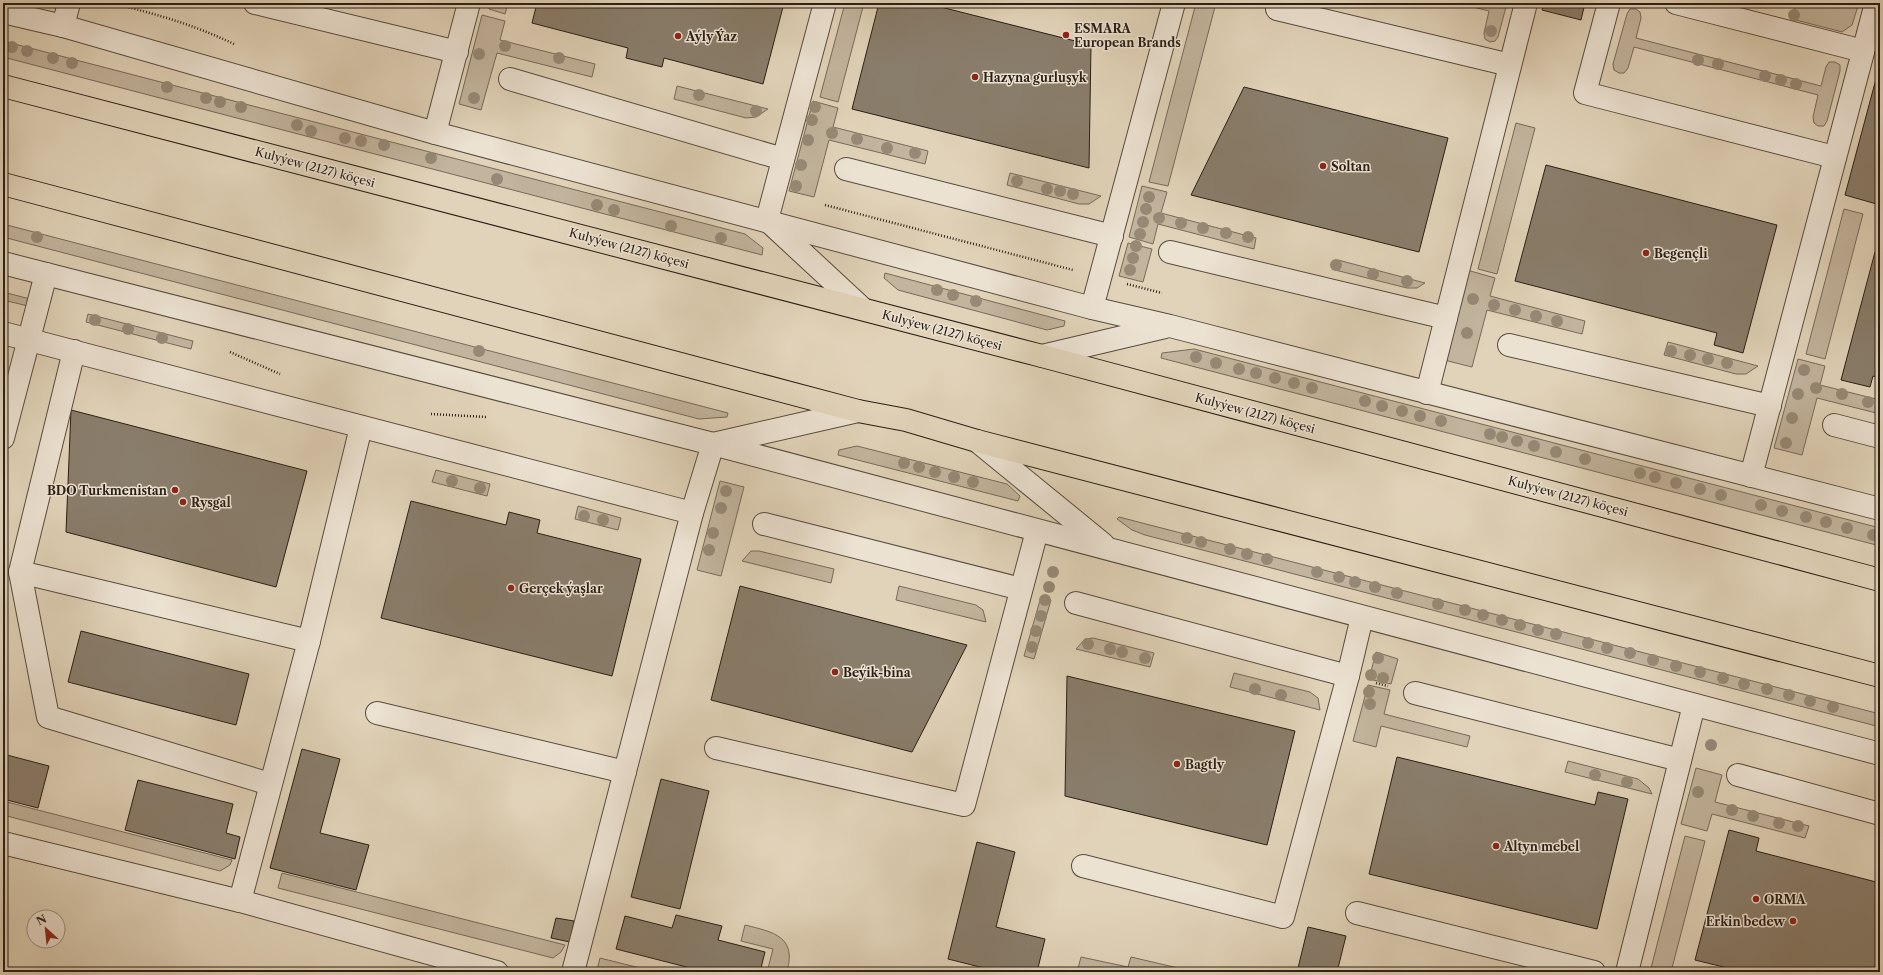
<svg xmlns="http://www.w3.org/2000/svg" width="1883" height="975" font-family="'Libre Caslon Text',serif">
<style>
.green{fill:#c2b49d;stroke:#766a5a}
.building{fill:#897d6b;stroke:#2a1f16}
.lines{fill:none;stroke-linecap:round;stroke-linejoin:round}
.minor-casing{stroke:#584c3f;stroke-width:24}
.highway-casing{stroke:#2a1f16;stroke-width:24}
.path{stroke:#2a1f16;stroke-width:2.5;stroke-dasharray:1 2;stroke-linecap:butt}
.minor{stroke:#ece2d2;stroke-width:22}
.highway{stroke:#e1d3b9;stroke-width:22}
.tree{fill:#968975}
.poi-dot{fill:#8f2418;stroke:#ece2d2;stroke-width:1.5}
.labels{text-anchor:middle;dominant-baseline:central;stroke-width:3;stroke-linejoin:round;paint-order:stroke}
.poi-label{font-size:12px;font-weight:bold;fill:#2a1f16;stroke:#ece2d2;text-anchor:start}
.street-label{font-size:12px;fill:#2a1f16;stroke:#ece2d2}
</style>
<rect width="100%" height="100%" fill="#e1d3b9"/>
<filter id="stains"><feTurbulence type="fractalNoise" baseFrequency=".005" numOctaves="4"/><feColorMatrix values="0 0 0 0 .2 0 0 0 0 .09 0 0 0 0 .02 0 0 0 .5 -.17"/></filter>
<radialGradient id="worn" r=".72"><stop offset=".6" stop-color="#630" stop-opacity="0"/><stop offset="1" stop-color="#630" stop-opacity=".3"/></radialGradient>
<g class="green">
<path d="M491,3H508L505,14L489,9Z"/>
<path d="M845,3H864L838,102L820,97Z"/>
<path d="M1196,3H1216L1168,186L1149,182Z"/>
<path d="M1457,3H1507L1498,37L1495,41L1490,42L1485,39L1484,33L1489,11Z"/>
<path d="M1796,3H1859L1852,25L1842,32L1792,19Z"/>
<path d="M1630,9H1636L1640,12L1641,18L1636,38L1821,86L1826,67L1829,62H1835L1840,65V71L1827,121L1824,126H1818L1814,123L1813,117L1818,95L1634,47L1628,68L1624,73H1619L1614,70L1613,64L1627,14Z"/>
<path d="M482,15L505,21L500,40L595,64L592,77L497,53L481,110L459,104Z"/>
<path d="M3,41L745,234L763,248L762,255L3,57Z"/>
<path d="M677,86L768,109L756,117L746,118L674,99Z"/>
<path d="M813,101L838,108L833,127L928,151L925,164L829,140L814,197L789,191Z"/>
<path d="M1516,123L1535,128L1497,274L1478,269Z"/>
<path d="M1010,173L1101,196L1089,204H1079L1007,185Z"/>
<path d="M1142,186L1167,192L1161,213L1256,238L1254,249L1158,224L1153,244L1129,237Z"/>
<path d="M1844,209L1863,214L1825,359L1806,354Z"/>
<path d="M3,224L728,413L727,417L699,419L3,237Z"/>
<path d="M1128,243L1152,249L1143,282L1119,276Z"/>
<path d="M1338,260L1425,283L1417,288H1407L1335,270Z"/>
<path d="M1467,270L1495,278L1490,296L1585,321L1582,334L1487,310L1472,367L1444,360Z"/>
<path d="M885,273L1065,321L1064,326L1047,330L898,290L884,278Z"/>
<path d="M3,292L30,299L28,306L3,300Z"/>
<path d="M88,314L193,341L191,349L86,322Z"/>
<path d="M1668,342L1758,366L1746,374H1736L1664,355Z"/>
<path d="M1194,349L1880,528V546L1161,358L1162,353Z"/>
<path d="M1798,359L1825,366L1820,385L1880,400V414L1817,398L1802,455L1774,448Z"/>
<path d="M857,446L1007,484L1020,496L1018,501L838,455L839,450Z"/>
<path d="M436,470L490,484L487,496L432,482Z"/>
<path d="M720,481L744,487L721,576L697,570Z"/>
<path d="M578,506L621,518L618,530L575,519Z"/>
<path d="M1119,517L1880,714V727L1145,535L1132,530L1117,519Z"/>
<path d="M751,551H759L834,569L831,583L742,561Z"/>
<path d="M899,586L976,605L983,610L986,622L896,600Z"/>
<path d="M1041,597L1051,600L1034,659L1024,656Z"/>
<path d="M1093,638L1154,653L1150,667L1076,649L1085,639Z"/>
<path d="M1376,652L1398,659L1391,684L1369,679Z"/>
<path d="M1234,673L1310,692L1318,698L1320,710L1230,687Z"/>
<path d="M1368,685L1390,690L1384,714L1470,736L1467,747L1381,726L1376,747L1353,741Z"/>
<path d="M1568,761L1638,779L1649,788L1652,794L1565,772Z"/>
<path d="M1696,768L1722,775L1715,802L1809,826L1805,838L1712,814L1707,831L1681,824Z"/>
<path d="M3,801L232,860L230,865L220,871L3,815Z"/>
<path d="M1685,836L1705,841L1671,972H1650Z"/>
<path d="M282,873L565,945L561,952L553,958L278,888Z"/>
<path d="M745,925C773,932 797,936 787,972H767L773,949L741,941Z"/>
<path d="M1081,957L1128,967L1131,957L1191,971L1190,972H1077Z"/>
<path d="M600,958L656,972H605L597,970Z"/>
</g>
<g class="building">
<path d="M537,3H784L763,84L664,58L662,67L626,58L628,48L532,23Z"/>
<path d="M879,3H925L1091,45L1089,168L852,109Z"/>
<path d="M1544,3H1585L1581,20L1542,10Z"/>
<path d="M1880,64V205L1845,195Z"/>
<path d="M1244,87L1448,138L1419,252L1191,195Z"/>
<path d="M1546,165L1777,225L1743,353L1714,345L1717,333L1515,281Z"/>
<path d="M1875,252L1880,253V378L1873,376L1870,387L1841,380Z"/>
<path d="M71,410L307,471L276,587L66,532Z"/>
<path d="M411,501L506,525L509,512L540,520L537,533L641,559L612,676L381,618Z"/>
<path d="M740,586L967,645L912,752L711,700Z"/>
<path d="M81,631L249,674L236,725L68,682Z"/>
<path d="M3,675L6,676L3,688Z"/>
<path d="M1067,676L1295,731L1267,845L1065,796Z"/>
<path d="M302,749L340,759L320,833L369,845L356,890L270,868Z"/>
<path d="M3,754L49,766L38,808L3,799Z"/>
<path d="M1397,757L1595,805L1598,792L1628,799L1597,929L1369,874Z"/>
<path d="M661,779L709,791L680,909L631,897Z"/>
<path d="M138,780L233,804L226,833L240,837L235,859L125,830Z"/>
<path d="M1729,830L1759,838L1756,851L1880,883V972H1744L1695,960Z"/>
<path d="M977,842L1015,852L996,927L1045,939L1037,972H1000L948,959Z"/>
<path d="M676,915L722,926L718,940L765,952L760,972H706L616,949L625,916L672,928Z"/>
<path d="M556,918L574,921L570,942L551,938Z"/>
<path d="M1308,927L1346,936L1337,972H1297Z"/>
</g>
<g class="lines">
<g class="minor-casing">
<g id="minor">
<path d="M255,3L457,52"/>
<path d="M825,3L767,220L863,309"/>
<path d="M1279,3L1277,9L1510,65"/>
<path d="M1609,3L1585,93L1834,157"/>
<path d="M1676,3L1863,51"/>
<path d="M3,12L63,26L435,133L1092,308L1170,326L1880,509"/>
<path d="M63,26L69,3"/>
<path d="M510,79L783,159"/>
<path d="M435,133L469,3"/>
<path d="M846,169L1112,236"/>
<path d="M1170,252L1446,318"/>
<path d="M3,263L713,444L1880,754"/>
<path d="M1092,308L1174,3"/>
<path d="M3,333L692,513"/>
<path d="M1509,345L1770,406"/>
<path d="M74,351L20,572L309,641L361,427"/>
<path d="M1042,356L1165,327"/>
<path d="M1427,393L1526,3"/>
<path d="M1834,425L1880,437"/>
<path d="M3,438L46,274"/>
<path d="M977,441L1103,544"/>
<path d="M1751,476L1876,3"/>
<path d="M764,524L1021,589"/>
<path d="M20,572L48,717L270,784"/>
<path d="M1076,603L1348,676"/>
<path d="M1415,693L1680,760"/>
<path d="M377,713L625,772"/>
<path d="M716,748L964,805L1037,531"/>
<path d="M1738,775L1880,814"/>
<path d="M3,843L240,901L497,972"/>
<path d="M1083,866L1283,917L1348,676L1362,617"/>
<path d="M240,901L309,641"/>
<path d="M1357,913L1594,972"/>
<path d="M573,972L692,513L713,444L858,411"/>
<path d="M1627,972L1694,705"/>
</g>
</g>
<g class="highway-casing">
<g id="highway">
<path d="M3,86L1042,356L1880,580"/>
<path d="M3,184L858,411L906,420L977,441L1880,676"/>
</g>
</g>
<g class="path">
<path d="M111,3C156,14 192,24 234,44"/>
<path d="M825,205L1073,270"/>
<path d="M1127,284L1162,293"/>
<path d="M230,352L280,374"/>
<path d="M431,414L486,417"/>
<path d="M1376,683L1388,686"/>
</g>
<use href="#minor" class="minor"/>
<use href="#highway" class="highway"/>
</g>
<g class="tree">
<circle cx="1794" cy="15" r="6"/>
<circle cx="1491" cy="31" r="6"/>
<circle cx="505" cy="46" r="6"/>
<circle cx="12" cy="47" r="6"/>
<circle cx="27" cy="51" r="6"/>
<circle cx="479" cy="54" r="6"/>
<circle cx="53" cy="58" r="6"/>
<circle cx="559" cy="58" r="6"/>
<circle cx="1698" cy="60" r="6"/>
<circle cx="72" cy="63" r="6"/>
<circle cx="1718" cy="64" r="6"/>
<circle cx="1765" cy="76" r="6"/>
<circle cx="1781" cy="80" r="6"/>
<circle cx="1796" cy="84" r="6"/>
<circle cx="167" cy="87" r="6"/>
<circle cx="699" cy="95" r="6"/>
<circle cx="206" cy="98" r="6"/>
<circle cx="474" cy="98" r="6"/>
<circle cx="220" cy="102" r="6"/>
<circle cx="241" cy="107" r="6"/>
<circle cx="815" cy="107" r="6"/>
<circle cx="756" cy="111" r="6"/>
<circle cx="812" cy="120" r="6"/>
<circle cx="297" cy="125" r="6"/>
<circle cx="311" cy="131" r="6"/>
<circle cx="832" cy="133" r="6"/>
<circle cx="345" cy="138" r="6"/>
<circle cx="857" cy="139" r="6"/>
<circle cx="808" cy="140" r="6"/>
<circle cx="361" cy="141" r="6"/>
<circle cx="384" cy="145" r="6"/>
<circle cx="887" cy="148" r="6"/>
<circle cx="915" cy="153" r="6"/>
<circle cx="431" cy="158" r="6"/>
<circle cx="801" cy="165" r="6"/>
<circle cx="497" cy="179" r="6"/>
<circle cx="1017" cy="181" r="6"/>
<circle cx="796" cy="186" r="6"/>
<circle cx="1047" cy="189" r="6"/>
<circle cx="1060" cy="191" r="6"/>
<circle cx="1073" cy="194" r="6"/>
<circle cx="1149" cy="197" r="6"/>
<circle cx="597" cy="205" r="6"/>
<circle cx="1146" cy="209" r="6"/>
<circle cx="614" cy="210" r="6"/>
<circle cx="1159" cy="218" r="6"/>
<circle cx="1143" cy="222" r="6"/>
<circle cx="1181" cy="223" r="6"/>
<circle cx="671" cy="226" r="6"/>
<circle cx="1203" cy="228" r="6"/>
<circle cx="1226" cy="233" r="6"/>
<circle cx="1140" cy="234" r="6"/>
<circle cx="37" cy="237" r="6"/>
<circle cx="1248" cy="237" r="6"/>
<circle cx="721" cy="238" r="6"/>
<circle cx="1136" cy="246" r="6"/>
<circle cx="1133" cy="258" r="6"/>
<circle cx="1336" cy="265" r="6"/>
<circle cx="1130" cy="270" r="6"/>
<circle cx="1373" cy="274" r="6"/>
<circle cx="1407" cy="281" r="6"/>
<circle cx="937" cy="290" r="6"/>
<circle cx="953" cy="295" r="6"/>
<circle cx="1473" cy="299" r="6"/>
<circle cx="976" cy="301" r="6"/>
<circle cx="1494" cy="305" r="6"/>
<circle cx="1515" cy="310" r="6"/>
<circle cx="1536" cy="316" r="6"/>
<circle cx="95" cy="320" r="6"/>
<circle cx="1557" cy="321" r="6"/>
<circle cx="128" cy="329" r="6"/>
<circle cx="1467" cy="333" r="6"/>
<circle cx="162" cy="338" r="6"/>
<circle cx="479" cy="351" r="6"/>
<circle cx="1671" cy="351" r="6"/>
<circle cx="1690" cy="355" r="6"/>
<circle cx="1196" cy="357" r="6"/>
<circle cx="1708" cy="359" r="6"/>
<circle cx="1216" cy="363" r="6"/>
<circle cx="1727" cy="363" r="6"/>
<circle cx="1239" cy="369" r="6"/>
<circle cx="1804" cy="370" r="6"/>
<circle cx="1256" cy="373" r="6"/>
<circle cx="1275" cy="378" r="6"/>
<circle cx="1294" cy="383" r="6"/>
<circle cx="1312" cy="388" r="6"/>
<circle cx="1816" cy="388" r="6"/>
<circle cx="1798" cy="394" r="6"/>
<circle cx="1842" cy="394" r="6"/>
<circle cx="1365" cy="401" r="6"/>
<circle cx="1868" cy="402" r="6"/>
<circle cx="1382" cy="406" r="6"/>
<circle cx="1402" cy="411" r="6"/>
<circle cx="1420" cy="416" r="6"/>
<circle cx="1792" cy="418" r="6"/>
<circle cx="1441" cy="421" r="6"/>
<circle cx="1490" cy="434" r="6"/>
<circle cx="1502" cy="437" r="6"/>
<circle cx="1517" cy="441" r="6"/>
<circle cx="1786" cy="443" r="6"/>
<circle cx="1534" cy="446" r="6"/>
<circle cx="1556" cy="452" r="6"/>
<circle cx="1585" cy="459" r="6"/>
<circle cx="904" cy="463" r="6"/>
<circle cx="919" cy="467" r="6"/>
<circle cx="935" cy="472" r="6"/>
<circle cx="1640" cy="473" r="6"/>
<circle cx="954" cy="477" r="6"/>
<circle cx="1655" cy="477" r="6"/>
<circle cx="452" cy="481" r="6"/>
<circle cx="973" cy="482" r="6"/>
<circle cx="1676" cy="483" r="6"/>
<circle cx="480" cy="488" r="6"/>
<circle cx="1700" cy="489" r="6"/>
<circle cx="726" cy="491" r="6"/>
<circle cx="1721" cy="495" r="6"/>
<circle cx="1761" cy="505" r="6"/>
<circle cx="721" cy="508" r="6"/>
<circle cx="1782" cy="511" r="6"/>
<circle cx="584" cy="516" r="6"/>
<circle cx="1806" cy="517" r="6"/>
<circle cx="603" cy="520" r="6"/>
<circle cx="1826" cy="522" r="6"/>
<circle cx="1847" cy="528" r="6"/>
<circle cx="713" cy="533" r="6"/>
<circle cx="1873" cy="535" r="6"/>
<circle cx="1187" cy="538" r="6"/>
<circle cx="1201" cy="542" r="6"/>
<circle cx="1230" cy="549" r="6"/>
<circle cx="709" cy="550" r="6"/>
<circle cx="1247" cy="554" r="6"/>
<circle cx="1267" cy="559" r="6"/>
<circle cx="1053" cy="572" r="6"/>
<circle cx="1317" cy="572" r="6"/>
<circle cx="1339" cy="577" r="6"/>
<circle cx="1355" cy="582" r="6"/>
<circle cx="1049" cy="587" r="6"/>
<circle cx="1375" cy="587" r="6"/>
<circle cx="1397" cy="593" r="6"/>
<circle cx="1045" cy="600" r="6"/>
<circle cx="1438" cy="604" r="6"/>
<circle cx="1465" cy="610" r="6"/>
<circle cx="1483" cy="615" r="6"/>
<circle cx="1041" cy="616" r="6"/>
<circle cx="1502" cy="620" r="6"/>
<circle cx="1520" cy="625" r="6"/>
<circle cx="1538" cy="630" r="6"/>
<circle cx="1036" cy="631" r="6"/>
<circle cx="1556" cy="634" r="6"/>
<circle cx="1588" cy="643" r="6"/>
<circle cx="1088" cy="644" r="6"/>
<circle cx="1032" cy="647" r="6"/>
<circle cx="1607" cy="648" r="6"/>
<circle cx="1110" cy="649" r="6"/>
<circle cx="1122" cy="652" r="6"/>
<circle cx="1630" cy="653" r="6"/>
<circle cx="1145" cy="658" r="6"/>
<circle cx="1378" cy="658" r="6"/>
<circle cx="1653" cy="660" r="6"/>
<circle cx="1676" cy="666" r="6"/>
<circle cx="1700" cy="672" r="6"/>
<circle cx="1371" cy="675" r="6"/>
<circle cx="1383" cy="678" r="6"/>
<circle cx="1723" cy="678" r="6"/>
<circle cx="1744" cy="684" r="6"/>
<circle cx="1255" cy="689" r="6"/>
<circle cx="1767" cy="689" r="6"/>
<circle cx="1369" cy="692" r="6"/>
<circle cx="1281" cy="695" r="6"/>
<circle cx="1789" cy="695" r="6"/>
<circle cx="1810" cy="701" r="6"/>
<circle cx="1370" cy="704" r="6"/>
<circle cx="1833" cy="707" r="6"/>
<circle cx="1711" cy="745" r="6"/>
<circle cx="1595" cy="775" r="6"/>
<circle cx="1627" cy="782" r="6"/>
<circle cx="1698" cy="792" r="6"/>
<circle cx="1732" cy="810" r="6"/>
<circle cx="1753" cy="816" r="6"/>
<circle cx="1779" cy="823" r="6"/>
<circle cx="1798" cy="826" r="6"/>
</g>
<g class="poi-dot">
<circle cx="1066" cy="35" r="4"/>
<circle cx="678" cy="36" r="4"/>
<circle cx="975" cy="77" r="4"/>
<circle cx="1323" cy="166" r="4"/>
<circle cx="1646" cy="253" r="4"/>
<circle cx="175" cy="490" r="4"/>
<circle cx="183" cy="502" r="4"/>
<circle cx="511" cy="588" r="4"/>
<circle cx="835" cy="672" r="4"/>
<circle cx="1177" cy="764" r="4"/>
<circle cx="1496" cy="846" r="4"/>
<circle cx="1756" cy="899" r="4"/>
<circle cx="1793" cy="921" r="4"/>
</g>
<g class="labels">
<g class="poi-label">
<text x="1074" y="28">ESMARA<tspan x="1074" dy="14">European Brands</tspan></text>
<text x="686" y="36">Aýly Ýaz</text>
<text x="983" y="77">Hazyna gurluşyk</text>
<text x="1331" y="166">Soltan</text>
<text x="1654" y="253">Begençli</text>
<text x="167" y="490" text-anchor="end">BDO Turkmenistan</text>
<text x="191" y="502">Rysgal</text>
<text x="519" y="588">Gerçek ýaşlar</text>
<text x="843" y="672">Beýik-bina</text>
<text x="1185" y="764">Bagtly</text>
<text x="1504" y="846">Altyn mebel</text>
<text x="1764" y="899">ORMA</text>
<text x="1785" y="921" text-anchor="end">Erkin bedew</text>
</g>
<g class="street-label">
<text transform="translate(315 167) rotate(15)">Kulyýew (2127) köçesi</text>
<text transform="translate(629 248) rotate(15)">Kulyýew (2127) köçesi</text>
<text transform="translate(942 330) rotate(15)">Kulyýew (2127) köçesi</text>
<text transform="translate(1255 413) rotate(15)">Kulyýew (2127) köçesi</text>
<text transform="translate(1568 496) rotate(15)">Kulyýew (2127) köçesi</text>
</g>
</g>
<rect width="1883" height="975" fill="none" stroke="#e1d3b9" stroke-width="16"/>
<rect x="4" y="4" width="1875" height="967" fill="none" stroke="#2a1f16" stroke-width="2"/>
<rect x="8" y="8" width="1867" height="959" fill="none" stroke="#2a1f16"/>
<g transform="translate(46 929) rotate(333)"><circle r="19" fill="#ece2d2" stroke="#9e9487"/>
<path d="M0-3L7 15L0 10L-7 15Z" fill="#8f2418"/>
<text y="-6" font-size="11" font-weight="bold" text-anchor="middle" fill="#2a1f16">N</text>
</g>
<rect width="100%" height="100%" filter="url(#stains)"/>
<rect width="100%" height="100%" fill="url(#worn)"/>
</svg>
